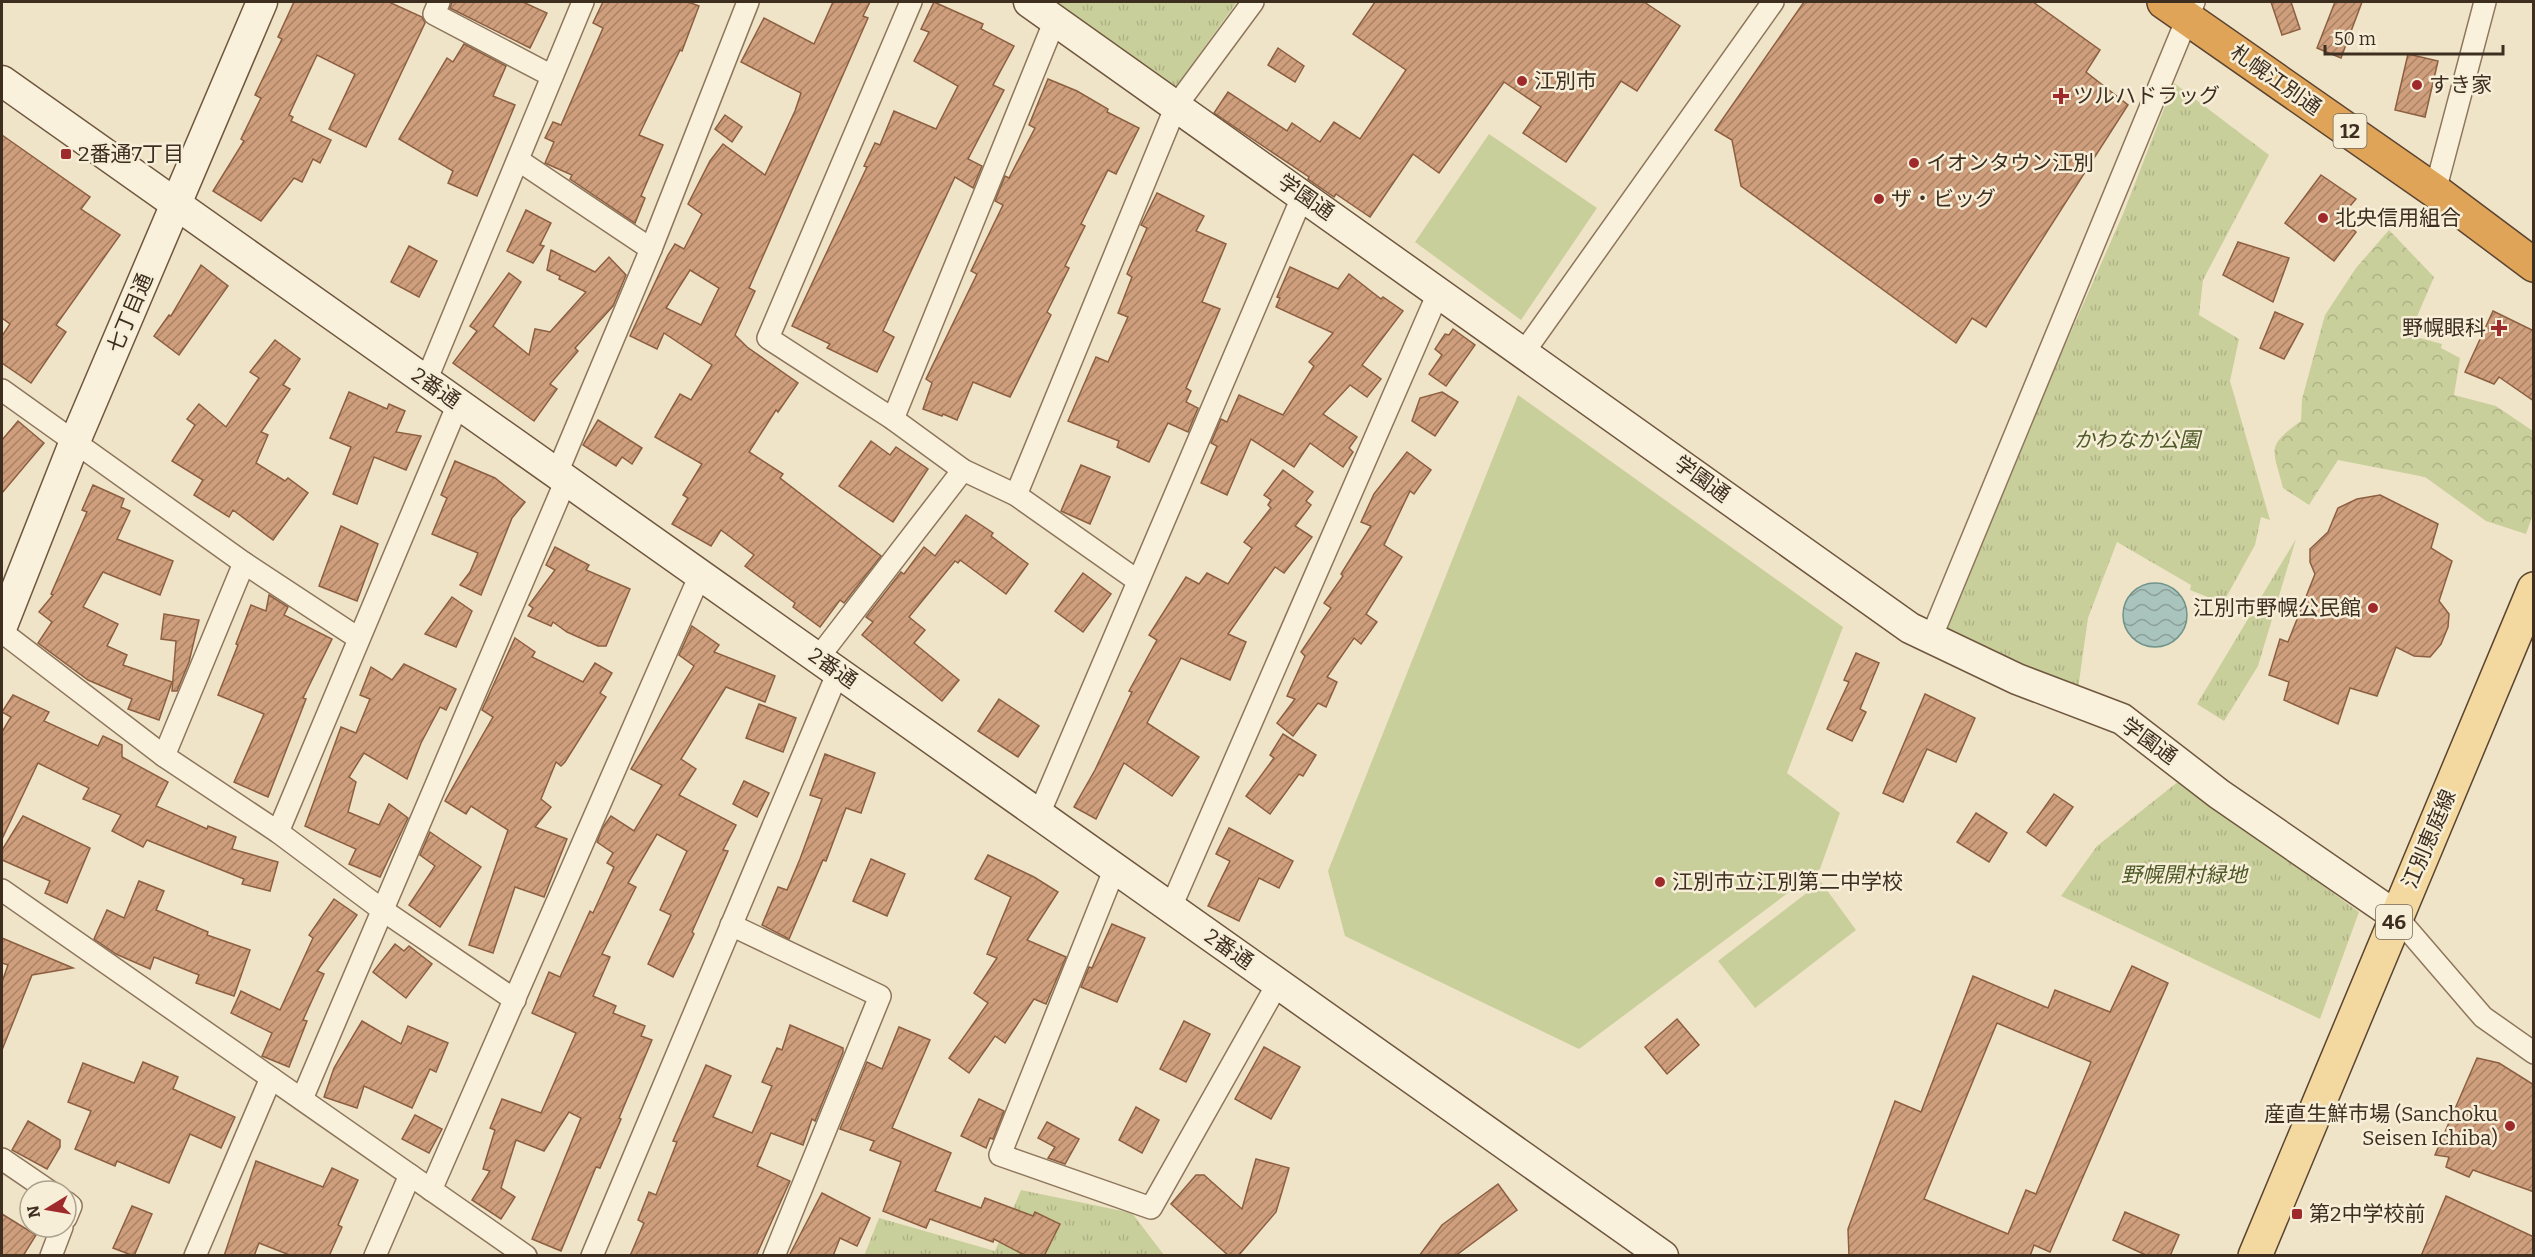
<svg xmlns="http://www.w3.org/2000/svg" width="2535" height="1257" font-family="Bitter,'Noto Sans JP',serif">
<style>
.grass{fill:url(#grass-tufts)}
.forest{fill:url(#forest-crowns)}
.pitch{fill:#c9cf9b}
.water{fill:url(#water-waves);stroke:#6f938a;stroke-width:1.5}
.building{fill:url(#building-hatch);stroke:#8d5f41;stroke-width:1.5;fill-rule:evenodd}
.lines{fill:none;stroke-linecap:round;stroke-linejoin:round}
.street-casing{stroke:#8d765c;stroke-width:24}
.secondary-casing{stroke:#6f573f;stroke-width:33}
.primary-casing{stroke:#5b4430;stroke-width:36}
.highway-casing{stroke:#5b4430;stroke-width:36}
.street{stroke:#faf1dc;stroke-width:21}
.secondary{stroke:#faf1dc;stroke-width:30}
.primary{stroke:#f3d9a0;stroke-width:33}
.highway{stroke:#e0a458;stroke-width:33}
.poi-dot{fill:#9e2a2b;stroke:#f7eed8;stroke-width:2}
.labels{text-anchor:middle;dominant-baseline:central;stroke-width:5;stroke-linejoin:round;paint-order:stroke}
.shield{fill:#f7eed8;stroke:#756857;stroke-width:1.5}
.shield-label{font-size:20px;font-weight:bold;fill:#3d2e20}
.street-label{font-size:21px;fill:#3d2e20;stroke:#f7eed8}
.poi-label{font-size:21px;fill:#3d2e20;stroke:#f7eed8;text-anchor:start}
.park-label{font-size:21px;font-style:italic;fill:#4d5a26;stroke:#f7eed8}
</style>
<defs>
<pattern id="grass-tufts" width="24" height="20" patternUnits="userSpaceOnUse" patternTransform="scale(1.5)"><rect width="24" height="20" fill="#c9cf9b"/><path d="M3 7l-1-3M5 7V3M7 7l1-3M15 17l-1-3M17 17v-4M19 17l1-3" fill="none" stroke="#aeb285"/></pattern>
<pattern id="forest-crowns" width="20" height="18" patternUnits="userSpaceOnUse" patternTransform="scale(1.5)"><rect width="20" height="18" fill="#c9cf9b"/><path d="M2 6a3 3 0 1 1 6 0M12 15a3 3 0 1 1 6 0" fill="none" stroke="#aeb285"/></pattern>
<pattern id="water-waves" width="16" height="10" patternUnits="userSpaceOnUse" patternTransform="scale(1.5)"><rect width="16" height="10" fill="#a9c4bc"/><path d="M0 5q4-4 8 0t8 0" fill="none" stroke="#8ba098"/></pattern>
<pattern id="building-hatch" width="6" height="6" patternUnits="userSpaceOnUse" patternTransform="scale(1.5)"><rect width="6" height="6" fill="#cf9f7d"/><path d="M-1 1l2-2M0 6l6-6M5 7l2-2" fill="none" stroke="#a98266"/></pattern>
</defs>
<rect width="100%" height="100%" fill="#f0e4c8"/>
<g class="grass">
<path d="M1047,2H1237L1172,92Z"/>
<path d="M2174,83L2269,155L2203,280L2199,315L2239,339L2230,381L2270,520L2261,517L2255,545L2223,603L2190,590L2191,585L2117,542L2088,618L2078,689L2001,661L1941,626L2123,214Z"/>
<path d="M2296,539L2258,666L2224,721L2197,704Z"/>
<path d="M2179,781L2359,912L2320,1019L2061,896L2097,846Z"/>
<path d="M1021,1190L1132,1213L1164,1255L864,1256L879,1218L995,1251Z"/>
</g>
<path class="forest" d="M2389,230L2434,277L2409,335L2442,344L2441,348L2460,358L2454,395L2496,406L2533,431V514L2526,534L2486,521L2425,477L2338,460L2309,505L2283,488C2273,448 2265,447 2301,421L2302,399L2325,315L2356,268Z"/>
<g class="pitch">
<path d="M1489,134L1597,208L1521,320L1415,242Z"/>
<path d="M1518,395L1843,627L1787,773L1840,813L1820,869L1579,1049L1345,936L1328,871Z"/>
<path d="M1821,882L1856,930L1755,1008L1718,961Z"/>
</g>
<circle class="water" cx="2155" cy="615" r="32"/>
<g class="building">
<path d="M294,2H389L422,17L425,23L366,147L329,129L355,74L317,55L289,115L293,117L291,121L331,140L320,163L313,159L302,182L294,178L261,221L213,191L244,141L241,139L261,98L255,95L282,39L278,37Z"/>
<path d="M452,2H523L547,13L530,48L450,8Z"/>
<path d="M603,2H688L699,6L682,51L680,50L639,135L663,145L641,196L645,198L635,223L570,179L572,175L545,163L554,142L545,138L553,122L561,125L603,28L593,23Z"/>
<path d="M833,2H870L863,16L868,18L749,288L755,291L735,335L747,347L798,383L778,412L776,410L749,452L783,474L780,478L881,556L844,603L840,600L820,627L793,607L795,603L745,566L754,555L721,530L711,546L672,524L688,498L683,495L702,464L655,437L680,394L691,400L712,365L664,333L657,349L630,336L668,255L675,244L684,249L702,214L688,204L710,161L723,144L765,175L795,111L801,93L741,62L764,18L814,44ZM690,270L719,288L701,325L666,308Z"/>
<path d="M934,2L983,24L981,29L1014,46L993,85L1004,90L968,159L982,166L973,188L955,177L883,331L894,337L877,372L827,348L830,344L792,326L867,167L864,166L875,143L880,145L894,111L936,129L958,86L914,61L929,32L921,29Z"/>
<path d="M1375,2H1644L1680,26L1637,91L1621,81L1566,162L1523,133L1541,107L1504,82L1439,173L1413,154L1370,217L1336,194L1334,197L1308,179L1309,177L1214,113L1228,92L1287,131L1292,123L1320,142L1334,122L1360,139L1406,70L1353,34Z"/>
<path d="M1804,2H2033L2100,50L2086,72L2128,105L1986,327L1972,318L1956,343L1741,186L1732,140L1715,130Z"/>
<path d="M2271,2H2291L2300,29L2282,35Z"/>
<path d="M2335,2H2362L2341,58L2317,48Z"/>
<path d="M464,44L506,66L493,96L515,105L477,196L448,183L453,171L399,139L447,58L453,62Z"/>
<path d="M1278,48L1304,66L1295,82L1268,65Z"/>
<path d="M2408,54L2438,61L2425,117L2395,110Z"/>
<path d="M1048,79L1077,91L1108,109L1107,112L1139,128L1116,174L1108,170L1081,224L1085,226L1065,266L1069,268L1047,312L1051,315L1010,397L973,382L957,420L943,414L942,416L923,409L932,383L926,379L977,274L971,271L1003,205L995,201L1005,176L1009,178L1035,128L1029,125Z"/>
<path d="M725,115L742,127L732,142L715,129Z"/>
<path d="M2,135L90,197L81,209L120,235L56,325L66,332L31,383L2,363V336L10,324L2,318Z"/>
<path d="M2321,175L2356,199L2340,218L2356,232L2334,261L2285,223Z"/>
<path d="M1157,193L1204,216L1196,231L1226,244L1202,302L1220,309L1186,388L1191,391L1186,402L1198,408L1188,432L1168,423L1149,462L1117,447L1119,441L1068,421L1096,357L1108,362L1128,317L1118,313L1132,277L1127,274L1147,228L1141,225Z"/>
<path d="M526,210L551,223L540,245L544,246L533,263L507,251Z"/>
<path d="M2238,242L2289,258L2273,302L2223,275Z"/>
<path d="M409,246L437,261L419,297L391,282Z"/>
<path d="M551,250L595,272L609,257L626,275L613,306L575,348L578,351L550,384L557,389L534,421L453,363L477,331L470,326L509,273L521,282L493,326L529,355L535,329L550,332L586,292L559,279L560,276L547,270Z"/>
<path d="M201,265L228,286L179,355L154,336L169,315L171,316Z"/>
<path d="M1290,267L1338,289L1349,274L1381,299L1383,297L1403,311L1362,365L1381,379L1367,397L1350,385L1323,414L1357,437L1349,448L1353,452L1343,467L1310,443L1294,467L1251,439L1227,495L1201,483L1217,446L1211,443L1221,419L1227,422L1239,395L1283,415L1314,366L1309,362L1333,333L1276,307L1280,298L1277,297Z"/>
<path d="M2493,311L2534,331V401L2499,377L2494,384L2465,372Z"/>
<path d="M2275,312L2303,324L2284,359L2260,348Z"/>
<path d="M1453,329L1475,345L1446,386L1429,374L1442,355L1435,349L1445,334L1449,335Z"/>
<path d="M275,340L300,359L283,385L290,389L261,432L268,435L256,463L285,481L288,478L308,493L273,540L233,510L229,517L194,495L203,480L172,461L195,425L187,419L199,404L226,427L259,378L250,372Z"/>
<path d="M349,392L387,409L389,404L405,411L396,432L421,436L406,470L374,457L357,504L333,494L351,447L330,438Z"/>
<path d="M1442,392L1458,402L1435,436L1412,421L1420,398Z"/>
<path d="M598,420L642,448L632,464L622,457L616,466L583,445Z"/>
<path d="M18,421L44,443L2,493V440Z"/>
<path d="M871,441L890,455L896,447L928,469L893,522L839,486Z"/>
<path d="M1407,452L1431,470L1414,494L1410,491L1384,545L1402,557L1366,614L1377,622L1361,644L1354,638L1327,677L1337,682L1326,707L1318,703L1293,736L1277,723L1295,699L1287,696L1305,656L1301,652L1331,608L1324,603L1343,576L1341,574L1371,526L1361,522L1374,494Z"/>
<path d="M455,461L495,478L525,502L512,518L481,595L460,585L470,572L478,553L432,534L447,498L441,495Z"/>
<path d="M1081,465L1110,477L1090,524L1061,511Z"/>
<path d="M1283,470L1313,492L1306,501L1311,505L1295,526L1312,537L1284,573L1275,567L1228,634L1246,642L1230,680L1181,658L1147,723L1199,757L1172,796L1124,763L1096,819L1074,807L1095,770L1132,692L1129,691L1157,640L1149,635L1186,577L1199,584L1207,573L1228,584L1252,548L1244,542L1271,508L1268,505L1271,500L1264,495Z"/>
<path d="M93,485L124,499L121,507L130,511L117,539L173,561L160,595L103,572L83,607L118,624L107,646L127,655L123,665L172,682L159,720L128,709L132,699L88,680L38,643L52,622L39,612L53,595L51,594L87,512L82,510Z"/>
<path d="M2380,495L2438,524L2431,548L2452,561L2439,601L2449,614L2448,627L2441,644L2430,657L2414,656L2396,647L2377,696L2350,688L2338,724L2284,700L2289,682L2269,675L2280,639L2288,642L2315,574L2310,562V549L2328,532L2338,508L2357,499Z"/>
<path d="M966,515L993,533L991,536L1028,564L1006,594L960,560L958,563L955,561L909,617L925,630L914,643L959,680L942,701L862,635L873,622L866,617L901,572L904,574L924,547L935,556Z"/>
<path d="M341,526L378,544L357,601L319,586Z"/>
<path d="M555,547L589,565L586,570L630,589L606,646H598L567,632L553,622L551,626L528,616L533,608L529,605L555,570L546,565Z"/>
<path d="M1083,573L1111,594L1083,632L1055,611Z"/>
<path d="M269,595L288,607L284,615L332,639L303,698L306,699L268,797L234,782L264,714L218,695L238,645L236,644L251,605L266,611Z"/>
<path d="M452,597L472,611L456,647L425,634Z"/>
<path d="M164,614L199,620L189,662L177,691H172L176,641L161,639Z"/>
<path d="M692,626L719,645L714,652L775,676L765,702L726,687L681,759L696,769L679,795L736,825L723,850L728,851L692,932L694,934L673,977L648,964L671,915L660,910L687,851L657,834L628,883L636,887L602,954L610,957L593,996L616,1006L613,1013L645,1026L641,1036L652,1040L619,1118L621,1119L600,1168L596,1167L561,1251L532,1239L581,1118L569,1112L544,1151L516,1140L501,1188L515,1197L501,1219L472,1200L490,1171L483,1169L495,1130L490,1128L502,1099L541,1113L576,1033L532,1013L549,972L560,977L590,911L593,913L614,867L607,863L613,853L597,842L603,827L611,816L634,831L662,785L631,769L694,666L679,655Z"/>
<path d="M515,638L535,652L532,657L583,682L595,663L612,673L600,693L606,697L565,762L561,766L556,762L541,799L551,807L535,827L567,839L544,897L515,887L493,953L469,945L508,830L471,806L466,814L445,801L493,717L482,710Z"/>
<path d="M1856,653L1879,663L1860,709L1866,712L1852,741L1827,729L1849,682L1844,680Z"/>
<path d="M404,664L456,689L446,710L440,707L421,743L407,779L364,753L349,777L356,782L348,812L379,825L389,804L408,818L380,877L349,864L356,849L305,826L341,727L356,733L370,699L360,695L371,667L392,680Z"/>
<path d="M1925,694L1975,718L1956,762L1927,749L1903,802L1883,793Z"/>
<path d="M13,695L49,712L44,721L98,746L103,736L122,745V757L168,782L156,806L207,829L208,826L236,837L232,849L278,862L270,891L242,884L244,879L147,840L143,847L112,831L121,815L83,799L89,788L38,763L2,839V732L11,717L2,712Z"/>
<path d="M999,699L1039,726L1018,757L978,731Z"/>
<path d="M759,704L796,718L783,752L746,738Z"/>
<path d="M1283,734L1316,755L1303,776L1299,774L1270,814L1246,796L1274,758L1270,755Z"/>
<path d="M825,754L875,773L861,813L846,808L826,861L823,860L789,939L762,925L778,887L787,890L800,859L822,799L810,795Z"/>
<path d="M744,781L769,793L757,817L733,804Z"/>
<path d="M2054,794L2073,807L2046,846L2027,832Z"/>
<path d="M1976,813L2007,833L1989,862L1957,842Z"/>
<path d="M23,816L90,848L67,903L45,893L50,881L2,860V850Z"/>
<path d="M1229,828L1293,861L1279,888L1259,878L1239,921L1208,906L1230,861L1216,854Z"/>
<path d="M430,832L481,867L440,927L409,905L435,866L420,855Z"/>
<path d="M988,855L1034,877L1058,892L1027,940L1066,957L1046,1004L1034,999L1005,1043L995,1036L969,1073L949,1058L988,1003L974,993L997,958L987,954L1011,897L975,879Z"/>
<path d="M871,859L905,874L887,916L853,901Z"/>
<path d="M139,881L164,891L156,910L208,932L207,935L250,950L234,996L196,983L199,975L154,957L150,969L116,954L94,939L107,910L124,918Z"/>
<path d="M334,899L357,915L317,971L324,974L303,1020L307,1021L289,1067L262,1056L272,1033L231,1013L241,991L280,1010L313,938L309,935Z"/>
<path d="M1112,924L1145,938L1117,1002L1081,987L1089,967L1092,968Z"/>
<path d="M2,938L73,968L32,975L2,1050V982L8,965L2,963Z"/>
<path d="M395,944L404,951L409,946L432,964L406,998L373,972Z"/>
<path d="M2132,966L2168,983L2050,1252L2034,1245L2030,1256H1849L1848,1229L1895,1101L1921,1112L1973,976L2048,1008L2055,990L2110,1012ZM1997,1023L2091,1062L2036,1194L2026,1190L2008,1234L1924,1199Z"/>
<path d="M1677,1019L1699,1045L1667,1074L1645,1047Z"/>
<path d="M362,1021L401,1044L408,1026L448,1043L436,1072L430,1069L412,1108L364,1086L357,1108L324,1097L334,1068Z"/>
<path d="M1184,1021L1210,1034L1186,1082L1160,1069Z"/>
<path d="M790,1025L843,1048V1052L815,1121L812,1119L803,1145L771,1133L757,1166L790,1181L756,1256H630L644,1223L638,1220L649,1192L656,1195L677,1142L673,1141L706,1065L731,1076L713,1117L752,1133L772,1086L762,1082L777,1048L782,1050Z"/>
<path d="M899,1027L930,1040L892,1128L951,1153L935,1191L981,1208L985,1198L1033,1216L1035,1212L1060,1224L1044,1256H1026L994,1239L993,1242L930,1219L926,1228L883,1211L901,1162L870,1150L874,1141L840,1129L867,1062L882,1069Z"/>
<path d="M1264,1047L1300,1067L1271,1119L1235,1099Z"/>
<path d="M2477,1058L2499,1063L2534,1085V1192L2473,1170L2469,1177L2446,1167L2449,1157L2435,1155Z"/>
<path d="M143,1062L178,1077L173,1089L235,1117L221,1148L190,1134L169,1183L117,1161L115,1166L75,1149L91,1111L68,1102L83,1063L134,1083Z"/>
<path d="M979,1099L1004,1111L993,1139L990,1138L986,1148L961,1136Z"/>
<path d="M1136,1107L1159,1120L1142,1153L1119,1140Z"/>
<path d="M415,1115L442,1129L429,1153L402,1139Z"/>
<path d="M28,1121L60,1140V1147L47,1169L12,1150Z"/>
<path d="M1047,1122L1079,1139L1065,1164L1048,1158L1055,1147L1038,1138Z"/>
<path d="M1256,1159L1289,1168L1276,1212L1238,1256H1229L1171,1204L1196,1175H1204L1242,1209Z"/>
<path d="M256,1161L323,1187L332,1168L358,1180L338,1225L342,1227L329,1256H292L259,1243L254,1256H224Z"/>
<path d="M1498,1184L1517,1210L1455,1256H1419L1442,1225Z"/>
<path d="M822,1193L870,1218L857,1246L840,1238L833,1256H789Z"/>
<path d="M2446,1196L2534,1237V1256H2421Z"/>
<path d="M132,1206L152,1214L134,1256L113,1248Z"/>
<path d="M2125,1212L2179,1235L2170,1256H2148L2113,1240Z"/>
<path d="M2,1214L36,1235L23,1256H2Z"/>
</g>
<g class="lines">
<g class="street-casing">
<g id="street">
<path d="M439,2L434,14L552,76"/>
<path d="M911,2L768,338L893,419L963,470L1016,495L1138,581"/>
<path d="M518,160L651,249"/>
<path d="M2435,191L2485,2"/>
<path d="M1524,352L1773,2"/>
<path d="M426,381L583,2"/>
<path d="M2,390L244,563L358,638"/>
<path d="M893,419L1055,20"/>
<path d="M557,473L651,249L748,2"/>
<path d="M1016,495L1176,106L1253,2"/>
<path d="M2,632L164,756L278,832L381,909L515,1000"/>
<path d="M1931,638L2194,2"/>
<path d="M818,658L963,470"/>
<path d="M164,756L244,563"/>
<path d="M1039,814L1303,195"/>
<path d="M278,832L458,404"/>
<path d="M1115,868L1000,1155L1151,1208L1278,983"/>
<path d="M2,890L526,1256"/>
<path d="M1171,907L1439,291"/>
<path d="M2396,916L2483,1017L2534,1053"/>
<path d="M731,925L880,996L774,1256"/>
<path d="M302,1099L566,480"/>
<path d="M2,1159L49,1191"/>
<path d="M431,1190L700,575"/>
<path d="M66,1202L71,1206L66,1218"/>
<path d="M51,1256L62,1227"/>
<path d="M195,1256L271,1078"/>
<path d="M375,1256L410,1175"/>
<path d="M592,1256L838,672"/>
</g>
</g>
<g class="secondary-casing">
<g id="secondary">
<path d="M1029,2L1910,628L2017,679L2122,719L2219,794L2396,916"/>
<path d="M2,81L1663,1256"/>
<path d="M2,626L75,441L262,2"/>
</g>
</g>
<g class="primary-casing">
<path id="primary" d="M2255,1256L2534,589"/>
</g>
<g class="highway-casing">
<path id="highway" d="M2164,2L2435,191L2534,265"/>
</g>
<use href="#street" class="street"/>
<use href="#secondary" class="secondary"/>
<use href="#primary" class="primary"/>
<use href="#highway" class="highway"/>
</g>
<g class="poi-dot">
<circle cx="1522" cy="81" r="6"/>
<circle cx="2417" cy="85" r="6"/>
<path d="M2058 87h6v6h6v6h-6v6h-6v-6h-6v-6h6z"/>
<rect x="60" y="148" width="12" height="12" rx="3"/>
<circle cx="1914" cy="163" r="6"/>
<circle cx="1879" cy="199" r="6"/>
<circle cx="2323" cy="218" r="6"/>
<path d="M2496 319h6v6h6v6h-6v6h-6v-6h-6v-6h6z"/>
<circle cx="2373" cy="608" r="6"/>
<circle cx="1660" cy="882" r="6"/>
<circle cx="2510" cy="1126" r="6"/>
<rect x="2291" y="1208" width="12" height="12" rx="3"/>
</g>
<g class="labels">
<g class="shield">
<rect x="2333.5" y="114" width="33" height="34" rx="4.5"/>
<rect x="2376" y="905" width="36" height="34" rx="4.5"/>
</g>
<g class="shield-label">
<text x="2350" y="131">12</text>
<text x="2394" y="922">46</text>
</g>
<g class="street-label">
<text transform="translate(2276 80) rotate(35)">札幌江別通</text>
<text transform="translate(1306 197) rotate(35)">学園通</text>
<text transform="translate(130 313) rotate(-67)">七丁目通</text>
<text transform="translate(436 388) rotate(35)">2番通</text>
<text transform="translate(1702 479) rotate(36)">学園通</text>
<text transform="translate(833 668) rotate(35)">2番通</text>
<text transform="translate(2149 741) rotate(36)">学園通</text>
<text transform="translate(2429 839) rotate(-67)">江別恵庭線</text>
<text transform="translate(1229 949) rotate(35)">2番通</text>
</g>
<g class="poi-label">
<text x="1534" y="81">江別市</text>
<text x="2429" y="85">すき家</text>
<text x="2073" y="96">ツルハドラッグ</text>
<text x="78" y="154">2番通7丁目</text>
<text x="1926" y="163">イオンタウン江別</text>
<text x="1891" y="199">ザ・ビッグ</text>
<text x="2335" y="218">北央信用組合</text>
<text x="2486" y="328" text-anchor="end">野幌眼科</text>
<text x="2361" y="608" text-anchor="end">江別市野幌公民館</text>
<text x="1672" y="882">江別市立江別第二中学校</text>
<text x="2498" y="1114" text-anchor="end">産直生鮮市場 (Sanchoku<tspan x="2498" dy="24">Seisen Ichiba)</tspan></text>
<text x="2309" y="1214">第2中学校前</text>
</g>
<g class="park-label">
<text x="2137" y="440">かわなか公園</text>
<text x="2184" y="875">野幌開村緑地</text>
</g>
</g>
<rect width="2535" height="1257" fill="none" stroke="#3d2e20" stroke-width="6"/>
<g transform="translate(48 1209) rotate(259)"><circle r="28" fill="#f7eed8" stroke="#ada18e" stroke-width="1.5"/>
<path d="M0-4.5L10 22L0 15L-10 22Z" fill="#9e2a2b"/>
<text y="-9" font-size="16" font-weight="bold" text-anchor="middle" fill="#3d2e20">N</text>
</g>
<path d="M2325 45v9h178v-9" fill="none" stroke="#3d2e20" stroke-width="3"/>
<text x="2334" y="45" font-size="18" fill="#3d2e20" stroke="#f7eed8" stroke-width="4.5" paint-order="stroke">50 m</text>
</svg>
